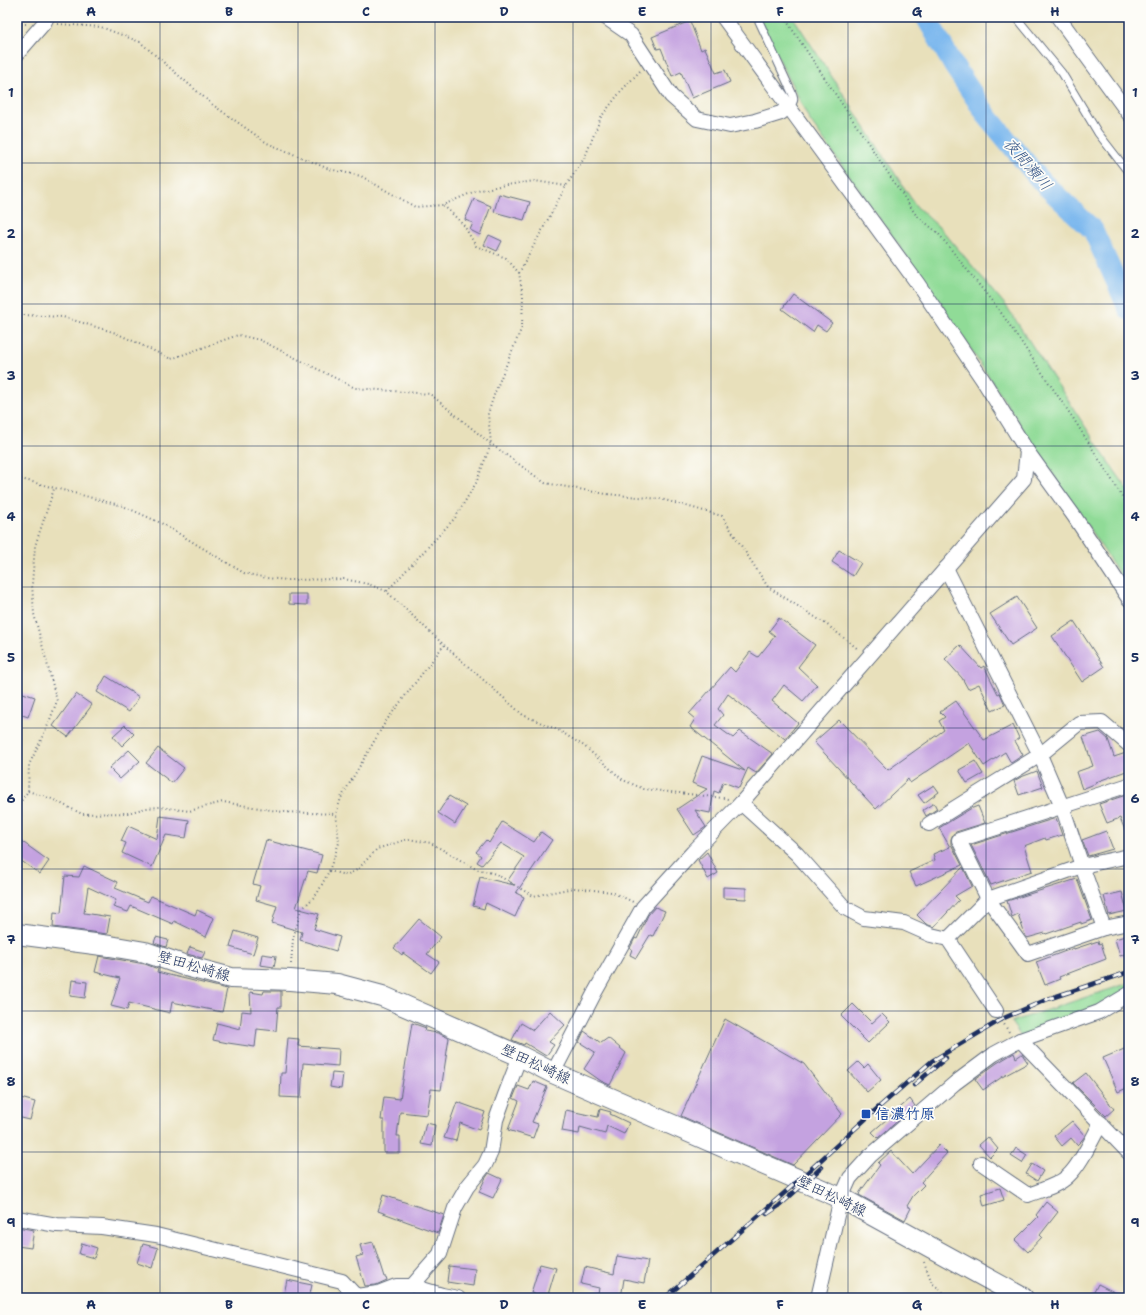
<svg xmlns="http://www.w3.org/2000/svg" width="1146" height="1315" font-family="'Shantell Sans','Klee One',sans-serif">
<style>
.green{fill:#90db97;stroke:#56857a}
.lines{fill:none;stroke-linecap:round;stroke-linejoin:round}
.river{stroke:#7cb8ee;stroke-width:21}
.building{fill:#c4a2e0}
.lane-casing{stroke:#636d7f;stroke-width:9}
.street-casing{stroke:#636d7f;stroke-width:16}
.secondary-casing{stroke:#636d7f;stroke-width:22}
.path{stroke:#636d7f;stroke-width:2;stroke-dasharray:1 3;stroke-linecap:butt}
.lane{stroke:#fff;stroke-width:7}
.street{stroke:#fff;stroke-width:14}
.secondary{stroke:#fff;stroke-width:20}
.rail-casing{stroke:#1b2f5e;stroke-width:4.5}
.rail{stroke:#fdfcf7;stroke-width:3;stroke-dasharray:9;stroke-linecap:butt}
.grid{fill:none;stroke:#1b2f5e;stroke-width:1;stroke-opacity:0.55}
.transit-dot{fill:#1a4fb4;stroke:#fdfcf7;stroke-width:1.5}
.labels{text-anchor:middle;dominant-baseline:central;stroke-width:3.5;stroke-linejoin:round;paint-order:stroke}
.street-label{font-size:15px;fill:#1b2f5e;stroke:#fdfcf7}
.transit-label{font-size:15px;font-weight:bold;fill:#164399;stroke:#fdfcf7;text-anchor:start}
.water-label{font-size:16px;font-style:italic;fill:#385889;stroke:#fdfcf7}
.neatline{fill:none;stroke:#1b2f5e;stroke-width:1.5}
.grid-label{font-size:13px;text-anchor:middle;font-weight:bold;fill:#1b2f5e}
</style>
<rect width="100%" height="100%" fill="#fdfcf7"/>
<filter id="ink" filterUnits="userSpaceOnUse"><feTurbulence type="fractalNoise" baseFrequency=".025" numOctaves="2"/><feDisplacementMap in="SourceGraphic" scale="8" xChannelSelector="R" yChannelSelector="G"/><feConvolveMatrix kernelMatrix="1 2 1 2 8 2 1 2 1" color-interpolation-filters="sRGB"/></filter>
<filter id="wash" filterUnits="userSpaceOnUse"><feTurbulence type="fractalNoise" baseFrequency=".012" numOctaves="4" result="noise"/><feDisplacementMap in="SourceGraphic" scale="16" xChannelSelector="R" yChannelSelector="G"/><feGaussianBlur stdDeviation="0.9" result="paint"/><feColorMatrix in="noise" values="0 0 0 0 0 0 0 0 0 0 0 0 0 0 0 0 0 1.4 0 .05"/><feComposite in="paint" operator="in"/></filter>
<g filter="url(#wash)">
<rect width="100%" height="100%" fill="#e8e0bb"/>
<g class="green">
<path d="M758,17H793L916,206L942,230L1007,307L1107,460L1129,491V588L1058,482L941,304L810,121Z"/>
<path d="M1129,983V992L1022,1038L1011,1022Z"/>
</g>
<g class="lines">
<path class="river" d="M926,17L954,66L988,117L1041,181L1093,230L1129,310"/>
</g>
<g id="blocks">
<g class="building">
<path d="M690,21L701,50L705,48L716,73L725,70L730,82L692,98L681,72L672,76L661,48L657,49L652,37Z"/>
<path d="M499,194L530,202L524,220L494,212Z"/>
<path d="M474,199L491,206L480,235L470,230L473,223L465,220Z"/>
<path d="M489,235L502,241L497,251L484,245Z"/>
<path d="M793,294L832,323L826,331L817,325L813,332L782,309Z"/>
<path d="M839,550L861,563L853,576L832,562Z"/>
<path d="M289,594H307V605L289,604Z"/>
<path d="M1017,597L1037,628L1011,645L990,614Z"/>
<path d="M779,618L815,645L798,667L817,685L803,701L784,685L772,701L798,723L785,739L728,694L718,709L723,715L715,725L733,738L740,731L773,754L756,773L748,768L739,788L723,782L719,793L714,791L710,813L695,810L706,827L694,835L677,809L707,789L692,783L702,756L745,771L690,727L695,719L689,714L730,667L735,672L750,652L758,657L775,636L769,631Z"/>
<path d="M1074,621L1104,667L1082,682L1052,636Z"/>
<path d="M960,645L981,668L984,666L998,694L1000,693L1005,705L992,711L979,684L968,689L962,678L945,659Z"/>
<path d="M106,676L139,697L129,712L97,692Z"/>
<path d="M17,691L35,697L28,717L17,713Z"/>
<path d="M76,694L92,705L68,737L53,726Z"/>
<path d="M956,701L984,740L1013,725L1019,738L1015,741L1023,755L1011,763L1005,752L984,766L969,743L910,783L908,779L876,809L814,742L839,720L888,770L944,730L939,721L945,717L940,712Z"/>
<path d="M125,725L134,734L122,746L113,736Z"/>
<path d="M1100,732L1108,739L1114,757L1126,753H1129V770L1096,782L1097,783L1082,789L1076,772L1093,766L1083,737Z"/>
<path d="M158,748L184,768L172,783L146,763Z"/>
<path d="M129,750L140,761L120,779L109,768Z"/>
<path d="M975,761L983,774L967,783L959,770Z"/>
<path d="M1037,771L1043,787L1019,795L1014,781L1021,777Z"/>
<path d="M934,785L939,792L924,803L918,795Z"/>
<path d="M1129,794V840L1120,818L1107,823L1099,804Z"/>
<path d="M449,796L466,806L455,824L438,813Z"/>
<path d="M934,803L937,809L926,816L923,810Z"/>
<path d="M978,806L985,823L956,832L953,834L951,839V844L962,865L916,886L909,872L935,860L933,854L950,847L939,828L970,809Z"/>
<path d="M160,816L189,820L186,838L166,835L152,867L122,853L126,843L121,841L128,826L157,839Z"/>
<path d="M1056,818L1062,835L1046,840L1045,838L1024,846L1032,871L991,885L971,845Z"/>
<path d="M502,822L534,842L541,832L552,840L516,893L524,897L515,917L486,903L484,909L473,906L480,877L514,885L508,880L524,857L501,843L482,865L477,862L481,856L476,852L486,840L489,843Z"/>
<path d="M1106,831L1113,849L1088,856L1082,840Z"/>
<path d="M17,838L49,861L40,874L17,858Z"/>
<path d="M266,840L322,855L317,873L308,871L296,908L319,914L314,929L340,937L336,951L300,940L302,932L272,923L277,906L256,900L260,886L253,884Z"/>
<path d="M707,852L718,873L708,879L698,860Z"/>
<path d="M84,866L118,882L115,888L148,902L151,896L195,915L197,910L214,918L206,937L197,933V932L174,921L173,924L131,906L128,912L113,907L116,900L88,887L84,913L110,917L107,934L53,927L54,912L61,913L65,876L79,877Z"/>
<path d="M963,867L972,886L955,896L959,900L934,927L926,924L917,915Z"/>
<path d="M1077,879L1092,920L1081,924V922L1046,934L1045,933L1027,938L1025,935L1018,914L1012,917L1007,901Z"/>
<path d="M723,887L746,888V899L723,898Z"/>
<path d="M1122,892L1127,911L1109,915L1104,896Z"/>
<path d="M655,907L665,911L653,936L650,935L636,958L630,955L632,949L630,948L635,938L637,939L648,915Z"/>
<path d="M419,919L441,937L427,954L439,962L431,973L403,953L402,955L394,948Z"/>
<path d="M235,931L258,938L253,954L230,947Z"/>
<path d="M1125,936L1129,953L1120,956L1115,939Z"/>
<path d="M156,937L168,940L166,947L154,943Z"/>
<path d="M1098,941L1099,944L1101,943L1106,959L1059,977L1060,979L1045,985L1036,962L1074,948V949Z"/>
<path d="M190,947L205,952L202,958L187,954Z"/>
<path d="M262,954L276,956L274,967L260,965Z"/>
<path d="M99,956L145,964L158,969L157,972L227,989L222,1012L172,1002L170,1013L129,1003L127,1010L111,1006L120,978L95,972Z"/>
<path d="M72,980L87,982L85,998L70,996Z"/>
<path d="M264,991H281V1007H278L276,1031L257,1029L255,1047L228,1043L213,1040L217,1023L240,1029L242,1011L251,1012L250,992L263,994Z"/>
<path d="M853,1004L872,1023L882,1014L890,1022L868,1043L841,1016Z"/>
<path d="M550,1011L565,1025L549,1042L554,1045L546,1056L525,1043L524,1045L512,1040L521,1023L533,1030Z"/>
<path d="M725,1019L804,1064L842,1114L793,1165L681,1116Z"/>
<path d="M412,1023L426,1028L425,1031L438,1033L449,1038L441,1090L431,1089L427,1115L400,1112L397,1136H400V1153H384V1120H381L384,1097L400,1099Z"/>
<path d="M584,1031L601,1043L608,1038L626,1053L610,1085L601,1081L584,1069L595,1052L579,1042Z"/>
<path d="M288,1038L299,1039L298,1046L339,1049L338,1066L303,1063L301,1098L280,1097L281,1073H285Z"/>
<path d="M1129,1047V1087L1118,1092L1103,1058Z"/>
<path d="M1014,1053L1016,1058L1022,1054L1028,1063L1002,1077L983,1090L975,1079L997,1063Z"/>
<path d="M858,1062L864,1068L868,1064L881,1080L867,1092L848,1071Z"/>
<path d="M332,1073L343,1074L341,1089L330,1087Z"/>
<path d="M1086,1073L1114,1109L1106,1116L1073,1083Z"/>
<path d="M533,1081L547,1087L532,1122L538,1124L533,1138L508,1130L519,1101L513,1098L518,1086L529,1090Z"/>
<path d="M17,1097L35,1102L30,1120L17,1117Z"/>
<path d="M910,1099L915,1106L878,1138L872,1132Z"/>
<path d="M457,1102L485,1112L479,1130L460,1123L456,1141L444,1138Z"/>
<path d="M600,1109L611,1112L610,1114L629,1123L624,1134L607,1126L605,1134L580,1127L579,1134L562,1131L566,1110L598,1117Z"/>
<path d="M1072,1121L1085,1136L1082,1140L1077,1145L1071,1138L1062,1146L1054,1136Z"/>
<path d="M426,1123L435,1125L432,1146L421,1144Z"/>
<path d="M988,1137L998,1149L990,1157L979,1145Z"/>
<path d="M939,1145L947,1153L921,1182L924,1185L913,1196L907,1206L911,1208L905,1220L859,1195L860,1192L880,1165L878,1163L891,1151L912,1174Z"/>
<path d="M1016,1148L1027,1155L1022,1163L1011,1156Z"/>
<path d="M1032,1164L1043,1171L1037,1181L1026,1174Z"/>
<path d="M489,1173L502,1179L493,1198L479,1192L485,1179Z"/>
<path d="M1000,1188L1004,1200L984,1206L981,1194Z"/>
<path d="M383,1195L444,1215L438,1233L378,1211Z"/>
<path d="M1046,1202L1058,1212L1040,1235L1042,1237L1028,1252L1015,1240L1038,1217L1036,1215Z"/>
<path d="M17,1227L34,1230L31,1248L17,1246Z"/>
<path d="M373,1242L384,1277H386L387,1280L376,1285L365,1286L356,1257L363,1255L360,1245Z"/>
<path d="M82,1243L97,1248L94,1258L79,1254Z"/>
<path d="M143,1244L158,1248L152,1268L137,1263Z"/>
<path d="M617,1256L648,1261L644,1283L624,1279L621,1298H597L599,1288L581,1284L585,1267L614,1274Z"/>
<path d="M540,1264L556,1268L547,1298L531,1293Z"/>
<path d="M449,1266L475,1269L473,1286L447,1282Z"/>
<path d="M287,1280L312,1285L309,1298L284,1294Z"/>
<path d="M1098,1284L1126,1298H1091Z"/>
</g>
</g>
</g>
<g filter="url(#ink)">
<use href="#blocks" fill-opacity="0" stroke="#636d7f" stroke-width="1"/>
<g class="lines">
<g class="lane-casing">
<g id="lane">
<path d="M757,17L793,95C795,101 793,103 788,107"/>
<path d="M1016,17L1062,73L1098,133L1129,173"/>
</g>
</g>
<g class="street-casing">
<g id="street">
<path d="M605,17L631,35L671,96L697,119L730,126L755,121L781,113L788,107"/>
<path d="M1058,17L1129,114"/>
<path d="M17,54L44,23L47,17"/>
<path d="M1027,451L1074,516L1129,599"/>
<path d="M946,568L1040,755L1062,806L1082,866L1104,928"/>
<path d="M1129,785L959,840L988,899L1028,954L1104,928L1129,923"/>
<path d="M741,803L797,854L845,908L864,918L904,923L931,935L948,939L996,1011"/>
<path d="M929,824L1040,755L1079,723L1102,722L1129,745"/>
<path d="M948,939L988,899L1082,866L1129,856"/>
<path d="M1020,1040L1129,1153"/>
<path d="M553,1073L595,992L643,907L693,852L741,803L1024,479L1027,451L983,380L918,284L723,17"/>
<path d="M981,1163L1028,1195C1041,1190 1058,1186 1068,1176C1081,1164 1092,1139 1101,1123"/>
<path d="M17,1218L57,1225L102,1227L156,1235L342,1281L356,1296L378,1293L396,1286H412L440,1254L455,1208L467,1187L485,1165L491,1152L496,1120L505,1095L520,1056"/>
<path d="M412,1286L442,1295L458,1298"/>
<path d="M818,1298L841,1198L850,1178L870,1156L955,1083L994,1054L1020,1040L1099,1012L1129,994"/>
</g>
</g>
<g class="secondary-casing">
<path id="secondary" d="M17,934L110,946L145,952L186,966L231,978L290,980L337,984L382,996L520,1056L553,1073L841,1198L1023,1298"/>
</g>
<g class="path">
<path d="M784,17L916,215L938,233L1002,314L1073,418L1129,507"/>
<path d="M17,24H26"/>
<path d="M58,24L101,27L140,42L213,105L267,143L329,169L361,176L415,207L443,205L473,192L499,186L535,181L566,186"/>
<path d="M519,273L566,186L585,157L601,117L621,91L640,71"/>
<path d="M17,311L24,315L63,317L116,333L171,359L238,335L260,340L355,388L430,394L491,444L545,483L606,494L661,499L722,516L768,587L826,624L858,649"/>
<path d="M17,478L123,506L161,523L244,573L266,578L288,580L344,579L368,584L386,591L444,645L523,715L558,730L584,746L623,780L644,789L723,798L728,799"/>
<path d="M387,591L455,518L476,483L491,444L488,414L495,392L522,327L523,295L519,273L506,258L476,246L463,224L443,205"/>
<path d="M28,791L52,799L82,814L128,813L146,808L160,807L189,811L223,802L283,812L336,814"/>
<path d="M17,807L28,791L29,765L48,725L57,701L34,614L32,584L35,546L54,489"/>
<path d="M329,871L346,875L357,870L377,849L408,839L431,843L476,869L496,874L533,896L574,888L612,892L633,902"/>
<path d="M291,964L293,939L301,910L317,894L329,871L339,843L336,814L341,798L386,721L444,645"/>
<path d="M1002,1021L1009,1032"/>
<path d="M924,1262L932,1283L950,1298"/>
</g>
<use href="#lane" class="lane"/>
<use href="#street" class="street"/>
<use href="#secondary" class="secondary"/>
<g class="rail-casing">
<g id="rail">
<path d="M914,1085L946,1058"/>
<path d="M767,1214L779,1206L822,1167"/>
<path d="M665,1298L799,1180L871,1114L932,1061L1004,1018L1048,999L1129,972"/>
</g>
</g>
<use href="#rail" class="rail"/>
</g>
</g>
<path class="grid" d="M160,17V1298M298,17V1298M435,17V1298M573,17V1298M711,17V1298M848,17V1298M986,17V1298M17,163H1129M17,304H1129M17,446H1129M17,587H1129M17,728H1129M17,869H1129M17,1011H1129M17,1152H1129"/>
<rect class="transit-dot" x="861" y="1109" width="10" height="10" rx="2"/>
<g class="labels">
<g class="street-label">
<text transform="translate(194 966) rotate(16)">壁田松崎線</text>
<text transform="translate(536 1064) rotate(25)">壁田松崎線</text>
<text transform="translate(832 1196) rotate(26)">壁田松崎線</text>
</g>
<g class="transit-label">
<text x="875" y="1114">信濃竹原</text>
</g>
<g class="water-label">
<text transform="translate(1028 164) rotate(49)">夜間瀬川</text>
</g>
</g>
<rect width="1146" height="1315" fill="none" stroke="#fdfcf7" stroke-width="44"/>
<rect x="22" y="22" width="1102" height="1271" class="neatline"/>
<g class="grid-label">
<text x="91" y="16">A</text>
<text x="229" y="16">B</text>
<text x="366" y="16">C</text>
<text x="504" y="16">D</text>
<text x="642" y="16">E</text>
<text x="780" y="16">F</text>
<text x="917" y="16">G</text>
<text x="1055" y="16">H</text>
<text x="11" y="97">1</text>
<text x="1135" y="97">1</text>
<text x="11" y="238">2</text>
<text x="1135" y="238">2</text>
<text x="11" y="380">3</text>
<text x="1135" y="380">3</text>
<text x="11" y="521">4</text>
<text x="1135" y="521">4</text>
<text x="11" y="662">5</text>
<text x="1135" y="662">5</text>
<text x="11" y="803">6</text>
<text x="1135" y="803">6</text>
<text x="11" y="944">7</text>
<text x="1135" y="944">7</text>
<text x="11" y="1086">8</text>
<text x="1135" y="1086">8</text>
<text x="11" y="1227">9</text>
<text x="1135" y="1227">9</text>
<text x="91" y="1309">A</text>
<text x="229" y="1309">B</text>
<text x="366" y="1309">C</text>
<text x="504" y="1309">D</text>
<text x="642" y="1309">E</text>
<text x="780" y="1309">F</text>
<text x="917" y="1309">G</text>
<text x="1055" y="1309">H</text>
</g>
</svg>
